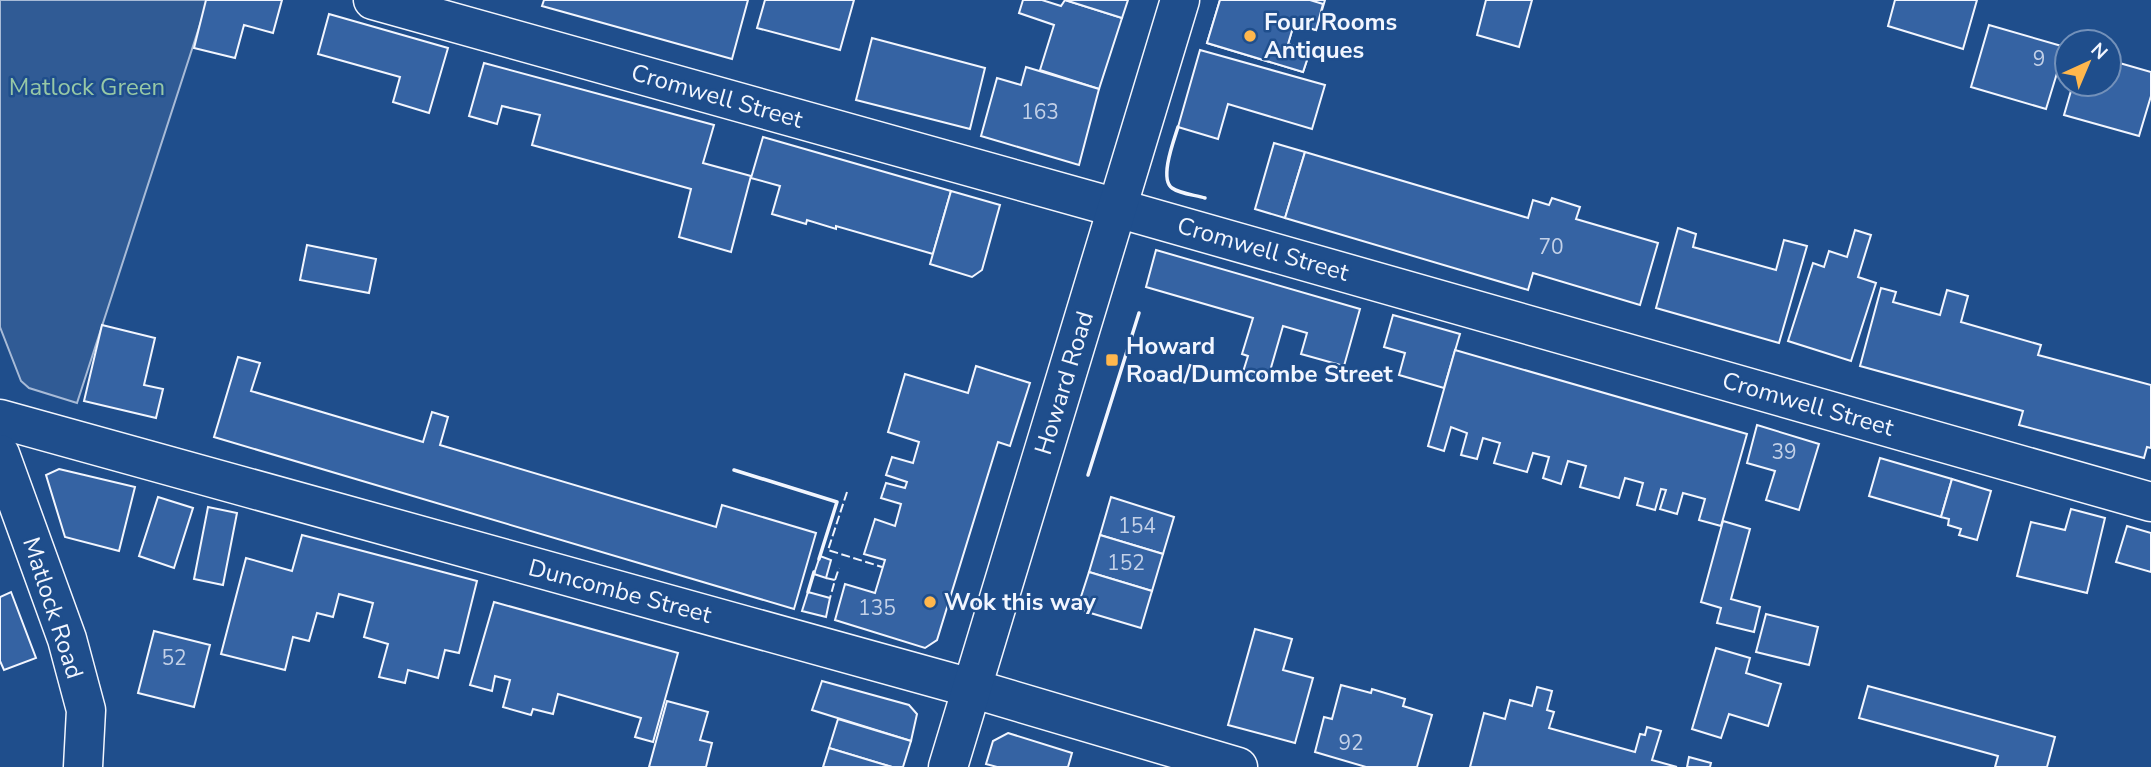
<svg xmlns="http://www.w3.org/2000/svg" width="2151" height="767" font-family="'Nunito Sans',sans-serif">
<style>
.green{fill:#305b95;stroke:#a8bbd7;stroke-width:2}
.building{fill:#3563a3;stroke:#f2f6ff;stroke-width:2}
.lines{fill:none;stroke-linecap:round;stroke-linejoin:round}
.minor-casing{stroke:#f2f6ff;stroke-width:41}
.tertiary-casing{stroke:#f2f6ff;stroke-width:41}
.minor{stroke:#1f4e8c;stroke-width:38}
.tertiary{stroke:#1f4e8c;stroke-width:38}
.fence{stroke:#f2f6ff;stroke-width:2;stroke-dasharray:9 3.5;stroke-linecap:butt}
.wall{stroke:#f2f6ff;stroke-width:3.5}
.poi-dot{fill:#ffb74d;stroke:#1f4e8c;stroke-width:2.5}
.labels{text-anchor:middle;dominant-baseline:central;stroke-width:5;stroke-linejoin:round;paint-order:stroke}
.number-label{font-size:21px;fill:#c3d1e8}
.poi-label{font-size:24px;font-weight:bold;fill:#f2f6ff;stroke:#1f4e8c;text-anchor:start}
.park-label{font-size:24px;fill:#97c8a6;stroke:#1f4e8c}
.street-label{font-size:24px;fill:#f2f6ff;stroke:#1f4e8c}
</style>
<rect width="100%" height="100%" fill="#1f4e8c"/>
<path class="green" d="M0,0H208L77,403L29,388L21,381L0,327Z"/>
<g class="building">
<path d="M206,0H282L273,33L244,25L235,58L194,48Z"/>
<path d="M544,0H748L732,59L542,6Z"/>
<path d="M765,0H854L840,50L757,28Z"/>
<path d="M1023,0H1042L1061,6L1065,0L1122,18L1099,89L1040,70L1054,25L1019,13Z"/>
<path d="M1065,0H1128L1122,18Z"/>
<path d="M1220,0H1325L1316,30L1294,24L1288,44L1310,51L1303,72L1207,43Z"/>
<path d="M1220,0H1310L1323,4L1316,30L1294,24L1288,44L1310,51L1303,72L1207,43Z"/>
<path d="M1486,0H1532L1519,47L1477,35Z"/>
<path d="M1895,0H1977L1963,49L1888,26Z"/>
<path d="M329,14L448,48L429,113L393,102L400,77L318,54Z"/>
<path d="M1989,25L2065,47L2046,109L1971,87Z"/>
<path d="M872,38L985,68L970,129L856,100Z"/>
<path d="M1200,50L1325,85L1312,129L1228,104L1218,139L1178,127Z"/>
<path d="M2109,60L2151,72V96L2139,136L2064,115L2073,84H2109Z"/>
<path d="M484,63L714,125L703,163L751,176L731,252L679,237L691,189L532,145L540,115L502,106L497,124L469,116Z"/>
<path d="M1026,67L1099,89L1079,165L981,136L997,78L1021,85Z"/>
<path d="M763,137L951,191L933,254L836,226V229L807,220L806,224L772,214L780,186L751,178Z"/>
<path d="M1274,143L1305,152L1285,218L1255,209Z"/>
<path d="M1305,152L1528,218L1533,200L1549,205L1552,198L1580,207L1576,219L1658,243L1640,305L1533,273L1528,290L1285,218Z"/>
<path d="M951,191L1000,205L982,270L972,277L930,264Z"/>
<path d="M1678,228L1696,234L1693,247L1776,270L1784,240L1807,246L1779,343L1656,308Z"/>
<path d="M1855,230L1871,235L1858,277L1876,283L1851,361L1788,341L1813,263L1824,267L1829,251L1847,257Z"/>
<path d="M307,245L376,259L369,293L300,280Z"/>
<path d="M1156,250L1360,309L1344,366L1301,354L1307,333L1283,326L1268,378L1243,372L1248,356L1242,354L1253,318L1146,287Z"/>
<path d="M1881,288L1896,292L1893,302L1940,315L1947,290L1968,296L1961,322L2041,345L2038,355L2151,385V448L2147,447L2144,458L2019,425L2023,411L1860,366Z"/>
<path d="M1393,315L1460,334L1444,388L1399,375L1405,353L1384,347Z"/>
<path d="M102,325L155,338L144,385L163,389L156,418L84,401Z"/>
<path d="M1455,350L1747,434L1721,526L1699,520L1705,499L1683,493L1677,514L1660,509L1666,490L1661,489L1655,510L1637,505L1643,483L1625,478L1619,498L1580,487L1586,466L1568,461L1561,484L1543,478L1549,457L1533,453L1527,472L1494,463L1500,443L1483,438L1477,459L1461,455L1467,433L1451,427L1444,451L1428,446Z"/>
<path d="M238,357L260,363L251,391L423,442L432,412L448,417L440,445L716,527L722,505L816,533L794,609L214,437Z"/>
<path d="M976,366L1030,383L1010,446L998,442L937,640L925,648L835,620L845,584L875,593L885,560L864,554L875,519L895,526L901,504L881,498L886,483L905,488L907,482L886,475L892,457L913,463L919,442L888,432L905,374L968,393Z"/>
<path d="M1757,425L1819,444L1799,510L1766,500L1775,471L1747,463Z"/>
<path d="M1880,458L1952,479L1941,517L1869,496Z"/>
<path d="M59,469L135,487L119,551L65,537L46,475Z"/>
<path d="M1952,479L1991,491L1977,540L1959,535L1961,529L1948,525L1949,519L1941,517Z"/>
<path d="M158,497L193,508L174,568L139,556Z"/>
<path d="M1111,497L1174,517L1163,554L1100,535Z"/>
<path d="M208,507L237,513L223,585L194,579Z"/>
<path d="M2071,509L2105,518L2087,593L2017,576L2031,522L2065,530Z"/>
<path d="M1723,521L1750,529L1731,599L1760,607L1754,632L1717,623L1721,608L1701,602Z"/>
<path d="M2127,526L2151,533V572L2116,562Z"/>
<path d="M302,535L477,581L459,653L445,650L438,678L408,670L405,683L379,677L388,644L364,637L373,603L339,594L333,617L317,613L309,641L293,637L285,670L221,654L246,558L292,571Z"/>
<path d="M1100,535L1163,554L1152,591L1089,572Z"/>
<path d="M820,556L831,560L826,578L814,574Z"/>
<path d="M1089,572L1152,591L1141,628L1077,609Z"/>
<path d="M11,592L36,658L4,670L0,661V597Z"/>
<path d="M808,592L830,598L826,617L802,611Z"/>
<path d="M494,602L678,653L653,742L635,737L641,718L558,694L553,714L533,709L531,715L503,707L510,680L495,676L492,691L470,685Z"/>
<path d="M1766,614L1818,627L1809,665L1756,652Z"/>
<path d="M1255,629L1292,639L1283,670L1313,678L1295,743L1228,725Z"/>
<path d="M154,631L210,645L194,707L138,693Z"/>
<path d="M1716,648L1750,658L1746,673L1781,684L1768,726L1729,714L1721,738L1692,729Z"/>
<path d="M822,681L909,705L917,714L911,741L812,710Z"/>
<path d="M1341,685L1371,693L1372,689L1405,699L1403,706L1432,715L1417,767H1366L1315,752L1324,717L1332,719Z"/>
<path d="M1868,686L2055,737L2047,767H1995L1998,756L1859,718Z"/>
<path d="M1537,687L1552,691L1547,710L1554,712L1549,728L1635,752L1640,734L1645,735L1647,727L1661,731L1652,760L1677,767H1470L1484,713L1505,719L1510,700L1532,706Z"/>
<path d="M667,701L708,712L700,740L712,743L706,767H649Z"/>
<path d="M838,719L911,741L903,767H892L829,748Z"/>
<path d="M1008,733L1072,753L1068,767H997L986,764L993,741Z"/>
<path d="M829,748L892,767H823Z"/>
<path d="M1689,757L1711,763L1710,767H1687Z"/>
</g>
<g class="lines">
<g class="minor-casing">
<g id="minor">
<path d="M373,0L1117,208L2151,502"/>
<path d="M0,419L971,688L1238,767"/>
<path d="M0,454L67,639L86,710L83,767"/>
</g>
</g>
<g class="tertiary-casing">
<path id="tertiary" d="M948,767L1180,0"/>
</g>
<use href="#minor" class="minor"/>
<use href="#tertiary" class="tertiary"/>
<g class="fence">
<path d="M847,492L828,550L882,567"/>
<path d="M826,578L835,580L830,598"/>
<path d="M835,580L839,568"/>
</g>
<g class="wall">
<path d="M1178,127C1174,140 1159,179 1172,188C1180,194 1196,195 1205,198"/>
<path d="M734,470L837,502L819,559"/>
<path d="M1088,475L1139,313"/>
<path d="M808,592L814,572"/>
</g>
</g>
<g class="poi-dot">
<circle cx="1250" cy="36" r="7"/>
<rect x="1105" y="353" width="14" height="14" rx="3.5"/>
<circle cx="930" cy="602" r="7"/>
</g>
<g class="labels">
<g class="number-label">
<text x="2039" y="59">9</text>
<text x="1040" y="112">163</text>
<text x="1551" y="247">70</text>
<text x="1784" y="452">39</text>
<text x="1137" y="526">154</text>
<text x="1126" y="563">152</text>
<text x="877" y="608">135</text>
<text x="174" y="658">52</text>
<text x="1351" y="743">92</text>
</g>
<g class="poi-label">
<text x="1264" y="22">Four Rooms<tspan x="1264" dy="28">Antiques</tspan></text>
<text x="1126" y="346">Howard<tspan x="1126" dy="28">Road/Dumcombe Street</tspan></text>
<text x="944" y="602">Wok this way</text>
</g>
<g class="park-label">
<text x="87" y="87">Matlock Green</text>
</g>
<g class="street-label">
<text transform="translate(717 96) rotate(16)">Cromwell Street</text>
<text transform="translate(1263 249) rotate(16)">Cromwell Street</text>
<text transform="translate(1064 383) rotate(-73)">Howard Road</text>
<text transform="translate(1808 404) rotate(16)">Cromwell Street</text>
<text transform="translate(620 591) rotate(15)">Duncombe Street</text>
<text transform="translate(53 608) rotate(72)">Matlock Road</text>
</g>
</g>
<g transform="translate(2088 63) rotate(44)"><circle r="33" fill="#1f4e8c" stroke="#7391ba" stroke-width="2"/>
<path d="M0-5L12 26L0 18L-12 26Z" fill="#ffb74d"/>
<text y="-10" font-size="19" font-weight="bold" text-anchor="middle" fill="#f2f6ff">N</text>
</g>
</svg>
